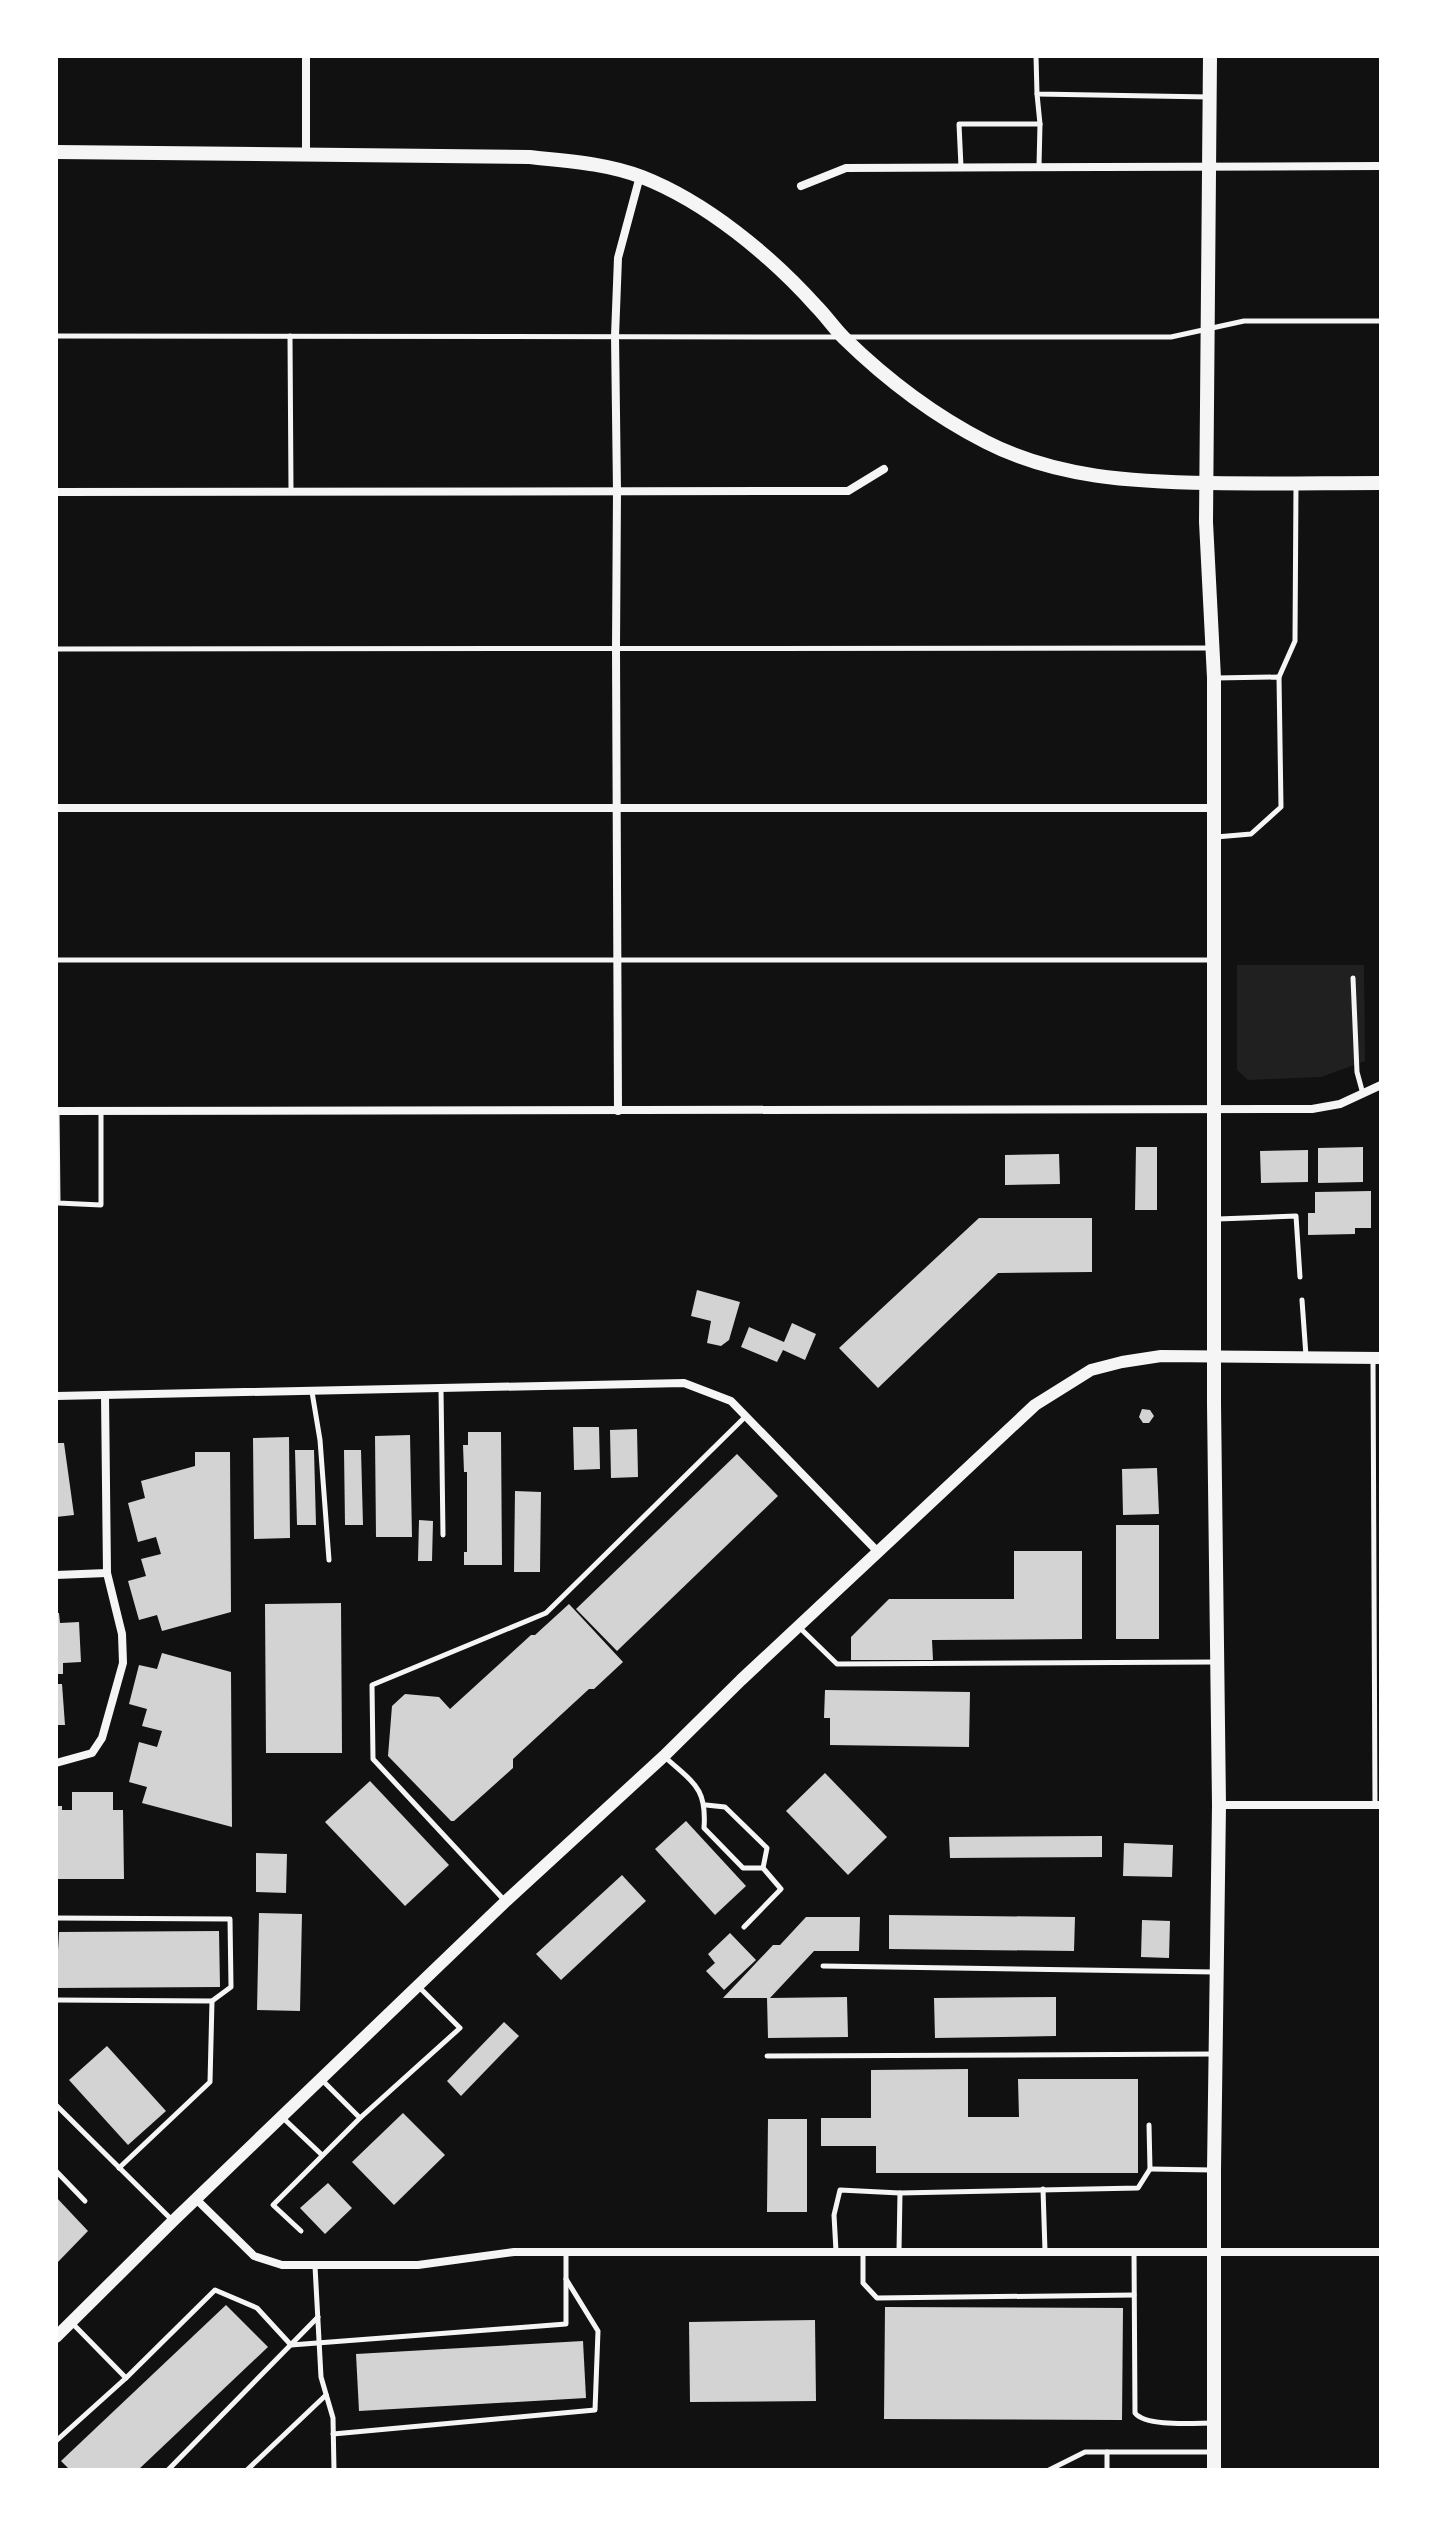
<svg xmlns="http://www.w3.org/2000/svg" width="1437" height="2526" font-family="'Nunito Sans',sans-serif">
<style>
.green{fill:#202020}
.building{fill:#d3d3d3}
.lines{fill:none;stroke-linecap:round;stroke-linejoin:round}
.service{stroke:#f5f5f5;stroke-width:5}
.minor{stroke:#f5f5f5;stroke-width:8}
.tertiary{stroke:#f5f5f5;stroke-width:12}
.secondary{stroke:#f5f5f5;stroke-width:14}
</style>
<rect width="100%" height="100%" fill="#111"/>
<path class="green" d="M1237,965H1364L1365,1061L1321,1077L1248,1080L1237,1070Z"/>
<g class="building">
<path d="M1136,1147H1157V1210H1135Z"/>
<path d="M1363,1147V1182L1318,1183V1148Z"/>
<path d="M1308,1150V1182L1261,1183L1260,1151Z"/>
<path d="M1059,1154L1060,1184L1005,1185V1155Z"/>
<path d="M1371,1191V1228H1355V1234L1308,1235V1213H1315V1192Z"/>
<path d="M979,1218H1092V1272L998,1273L878,1388L839,1348Z"/>
<path d="M697,1290L740,1302L729,1340L721,1346L707,1343L711,1321L691,1316Z"/>
<path d="M792,1323L816,1334L805,1360L783,1350L777,1362L741,1347L749,1327L784,1342Z"/>
<path d="M1142,1409L1150,1410L1154,1416L1149,1423H1143L1139,1417Z"/>
<path d="M573,1427H599L600,1469L574,1470Z"/>
<path d="M637,1429L638,1477L611,1478L610,1430Z"/>
<path d="M468,1432H501L502,1565H464V1552H467V1472H464L463,1445H468Z"/>
<path d="M410,1435L412,1537H376L375,1436Z"/>
<path d="M289,1437L290,1538L254,1539L253,1438Z"/>
<path d="M56,1443H64L74,1515L56,1517Z"/>
<path d="M295,1450H314L316,1525H297Z"/>
<path d="M344,1450H361L363,1525H345Z"/>
<path d="M195,1452H230L231,1612L162,1631L157,1615L139,1620L128,1581L146,1576L141,1559L161,1554L156,1537L138,1542L128,1503L145,1498L141,1481L195,1466Z"/>
<path d="M737,1454L778,1496L617,1651L576,1609Z"/>
<path d="M1157,1468L1159,1514L1123,1515L1122,1469Z"/>
<path d="M515,1491L541,1492L540,1572H514Z"/>
<path d="M419,1520L433,1521L432,1561H418Z"/>
<rect x="1116" y="1525" width="43" height="114"/>
<path d="M1014,1551H1082V1639L932,1640L933,1660H851V1637L889,1599H1014Z"/>
<path d="M341,1603L342,1753H266L265,1604Z"/>
<path d="M569,1604L623,1662L594,1689H589L513,1759V1768L454,1821H451L388,1756L392,1706L405,1694L439,1697L450,1709L531,1635H535Z"/>
<path d="M56,1613H59L60,1623L79,1622L81,1662L63,1663V1674H56Z"/>
<path d="M162,1653L231,1672L232,1827L142,1803L147,1787L129,1782L139,1742L157,1747L162,1731L142,1726L147,1709L129,1704L139,1665L157,1669Z"/>
<path d="M56,1684H62L65,1725H56Z"/>
<path d="M825,1690L970,1692L969,1747L830,1745V1718H824Z"/>
<path d="M825,1773L887,1837L848,1875L786,1811Z"/>
<path d="M370,1781L449,1865L405,1906L325,1822Z"/>
<path d="M72,1792H113V1810H123L124,1879H56V1806H62V1810H72Z"/>
<path d="M686,1821L746,1886L715,1915L655,1849Z"/>
<path d="M1102,1836V1857L950,1858L949,1837Z"/>
<path d="M1124,1843L1173,1845L1172,1877L1123,1876Z"/>
<path d="M256,1853L287,1854L286,1893L256,1892Z"/>
<path d="M622,1875L646,1901L561,1980L536,1954Z"/>
<path d="M259,1913L302,1914L300,2011L257,2010Z"/>
<path d="M889,1915L1075,1917L1074,1951L889,1949Z"/>
<path d="M806,1917H860L859,1951H814L770,1998L847,1997L848,2037L768,2038L767,1998H723L773,1945H780Z"/>
<path d="M1142,1920L1170,1921L1169,1958L1141,1957Z"/>
<path d="M219,1931L220,1987L56,1988L59,1932Z"/>
<path d="M730,1933L756,1960L724,1990L706,1971L715,1963L708,1954Z"/>
<path d="M1056,1997V2036L935,2038L934,1998Z"/>
<path d="M504,2022L519,2036L461,2096L447,2081Z"/>
<path d="M107,2046L166,2111L128,2145L69,2080Z"/>
<path d="M968,2069V2117H1019L1018,2079H1138V2173H876V2146H821V2118H871V2070Z"/>
<path d="M403,2113L445,2155L394,2205L352,2162Z"/>
<path d="M768,2119H807V2212H767Z"/>
<path d="M328,2183L352,2208L325,2234L300,2208Z"/>
<path d="M56,2197L88,2231L56,2264Z"/>
<path d="M226,2305L268,2347L138,2470H70L61,2461Z"/>
<path d="M885,2307L1123,2308L1122,2420L884,2419Z"/>
<path d="M815,2320L816,2401L690,2402L689,2322Z"/>
<path d="M583,2341L586,2398L359,2411L356,2354Z"/>
</g>
<g class="lines">
<g class="service">
<path d="M1036,56L1037,94L1210,97"/>
<path d="M1039,166L1040,124"/>
<path d="M961,167L959,124H1040L1037,94"/>
<path d="M56,336L838,337"/>
<path d="M290,336L291,491"/>
<path d="M848,337H1171L1244,321H1381"/>
<path d="M56,649L1212,648"/>
<path d="M1279,677L1295,641L1296,485"/>
<path d="M1215,678L1279,677L1281,807L1251,834L1216,837"/>
<path d="M56,960H1211"/>
<path d="M1353,978L1357,1072L1363,1094"/>
<path d="M57,1111L58,1203L101,1205V1112"/>
<path d="M1218,1219L1296,1216L1300,1277"/>
<path d="M1302,1300L1306,1356"/>
<path d="M1373,1359L1375,1805"/>
<path d="M441,1389L443,1535"/>
<path d="M312,1392L320,1440L329,1560"/>
<path d="M800,1628L837,1664L1215,1662"/>
<path d="M665,1757C693,1783 707,1787 704,1828L743,1868H763L781,1889L744,1927"/>
<path d="M706,1805L725,1807L767,1848L763,1868"/>
<path d="M505,1901L373,1759L372,1685L546,1613L746,1416"/>
<path d="M56,1918L230,1919L231,1987L212,2001"/>
<path d="M823,1966L1215,1972"/>
<path d="M56,2000L212,2001L210,2082L119,2168"/>
<path d="M767,2056L1214,2054"/>
<path d="M56,2105L172,2220"/>
<path d="M282,2117L322,2155"/>
<path d="M360,2118L460,2028L419,1987"/>
<path d="M1150,2169L1213,2170"/>
<path d="M56,2171L85,2201"/>
<path d="M1043,2189L1045,2251"/>
<path d="M301,2231L273,2205L360,2118L322,2080"/>
<path d="M836,2251L834,2215L840,2190L900,2193L1138,2188L1150,2169L1149,2125"/>
<path d="M899,2251L900,2193"/>
<path d="M863,2252V2283L877,2298L1134,2295"/>
<path d="M1134,2252L1135,2413C1146,2427 1194,2423 1213,2423"/>
<path d="M315,2266L321,2377L333,2418L334,2470"/>
<path d="M73,2324L126,2378L215,2290L257,2308L291,2345L566,2324V2252"/>
<path d="M333,2434L595,2410L598,2331L566,2279"/>
<path d="M56,2441L126,2378"/>
<path d="M1107,2452V2470"/>
<path d="M168,2470L318,2317"/>
<path d="M247,2470L326,2395"/>
<path d="M1049,2470L1085,2452H1213"/>
</g>
<g class="minor">
<path d="M306,156V56"/>
<path d="M801,186L846,168L1381,166"/>
<path d="M56,492L848,491L884,469"/>
<path d="M56,808H1215"/>
<path d="M56,1111L1312,1109L1340,1104L1381,1085"/>
<path d="M618,1111L616,649L617,491L615,336L618,258L640,176"/>
<path d="M56,1396L684,1383L731,1401L878,1552"/>
<path d="M56,1575L107,1573"/>
<path d="M56,1763L92,1753L102,1738L123,1663L122,1634L107,1573L105,1395"/>
<path d="M1219,1805H1381"/>
<path d="M196,2199L254,2256L282,2265H418L514,2252H1381"/>
</g>
<path class="tertiary" d="M56,2337L173,2221L506,1901L664,1756L741,1680L1035,1405L1091,1370L1122,1362L1161,1356L1381,1358"/>
<g class="secondary">
<path d="M1210,56L1206,522L1214,678V1404L1219,1805L1214,2170V2470"/>
<path d="M56,152L529,157C567,161 606,163 642,177C706,202 770,255 816,306C826,316 834,328 844,338C885,378 935,416 986,442C1056,478 1134,482 1211,483C1268,484 1324,483 1381,483"/>
</g>
</g>
<rect width="1437" height="2526" fill="none" stroke="#ffffff" stroke-width="116"/>
</svg>
